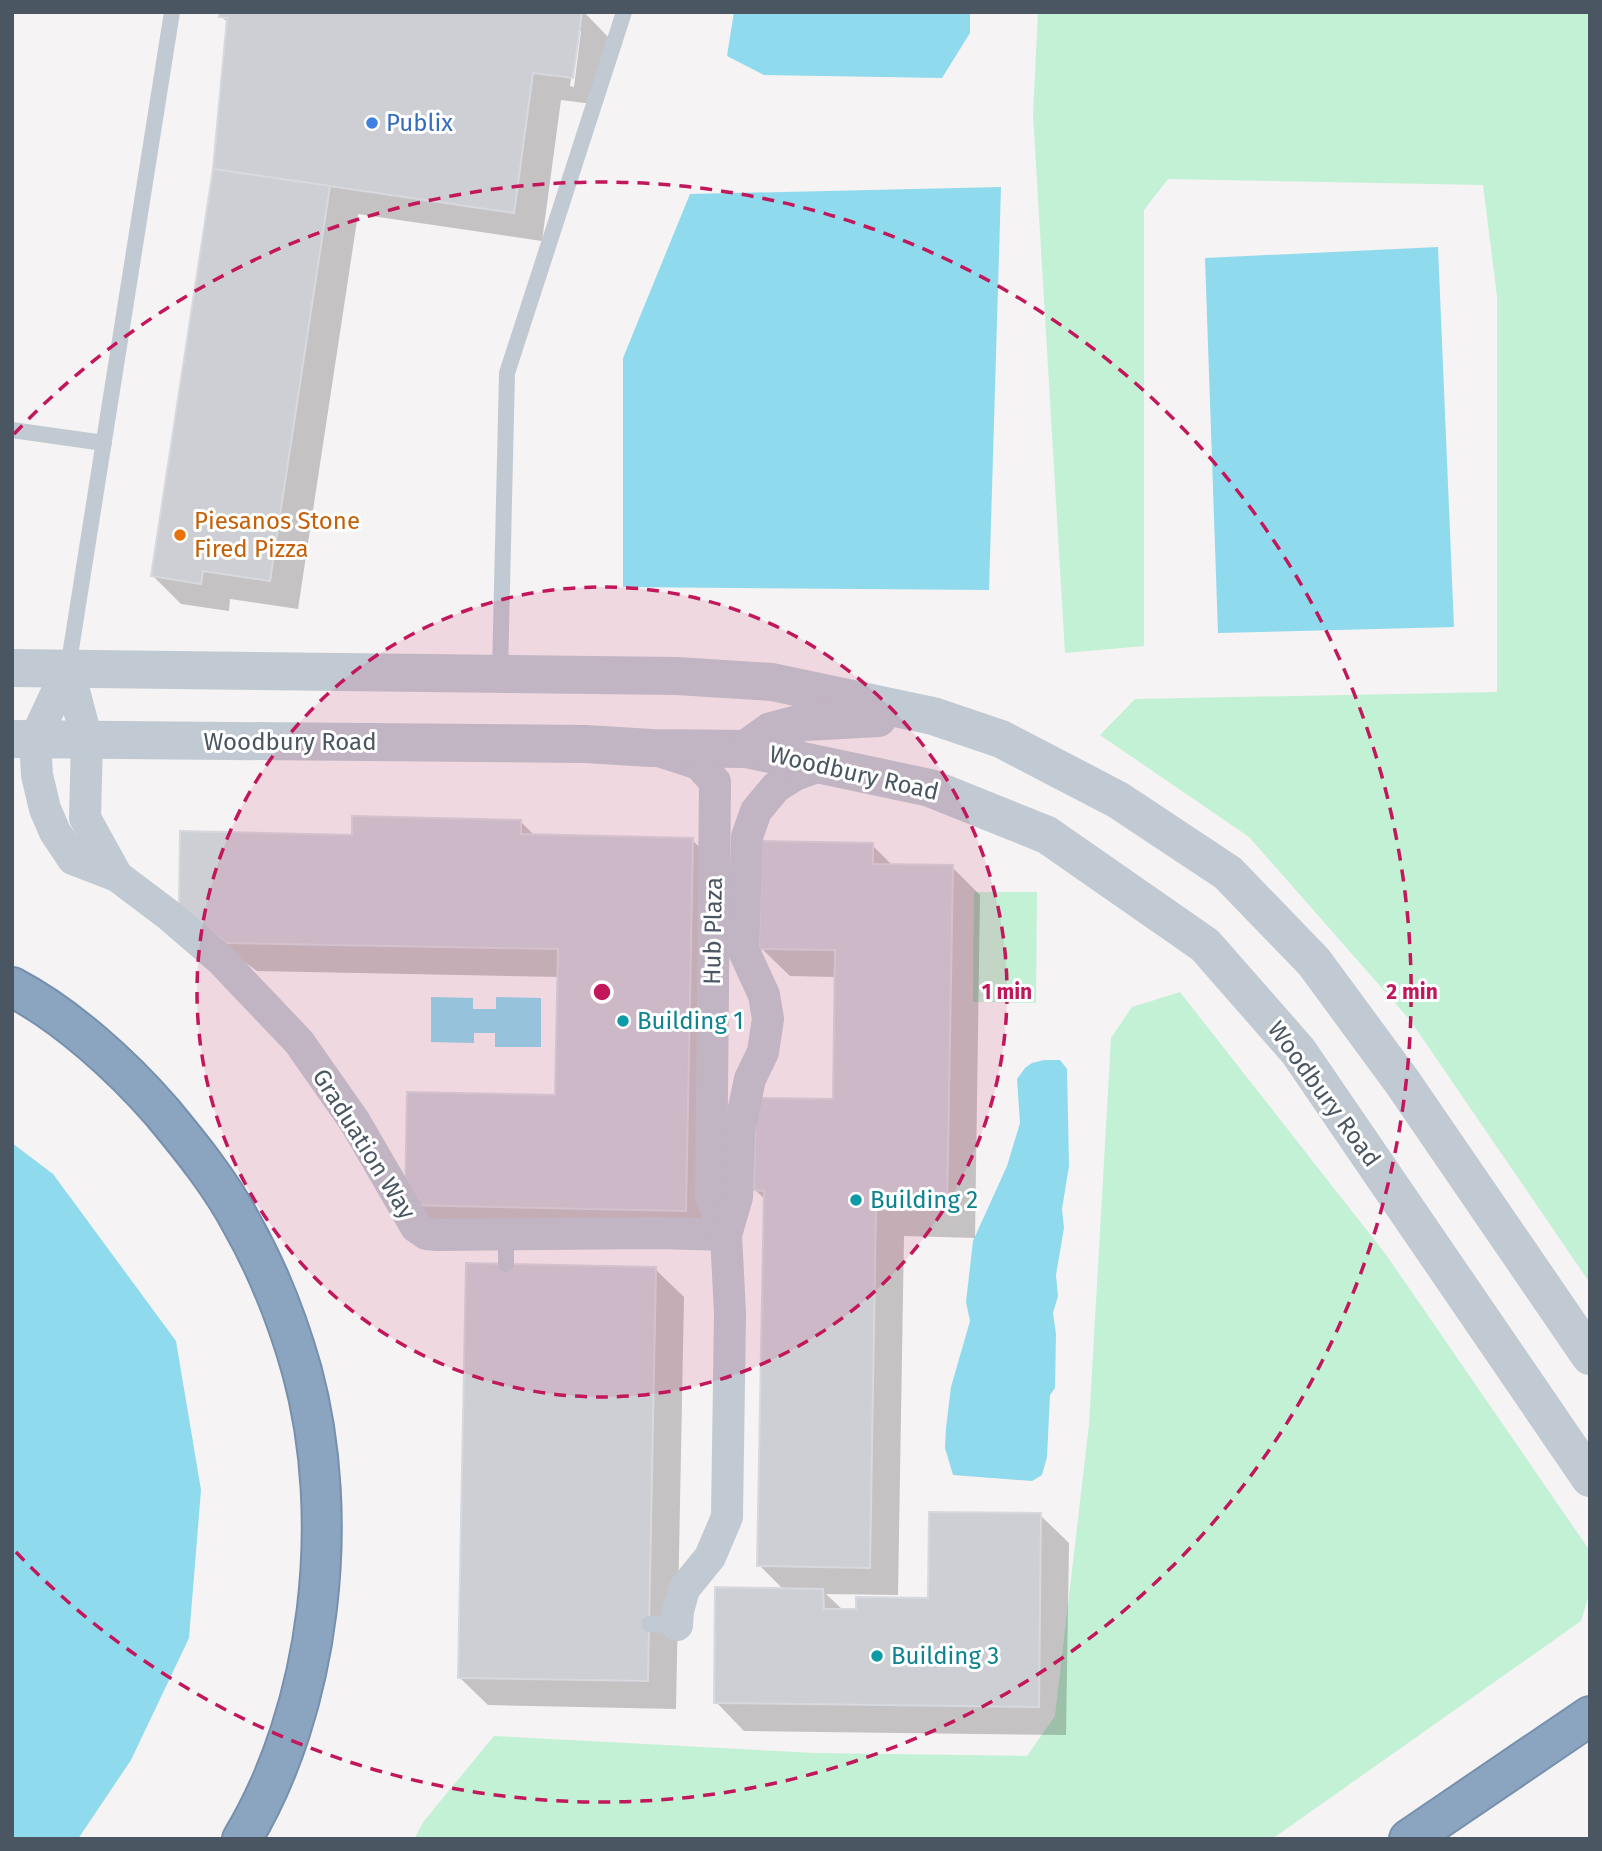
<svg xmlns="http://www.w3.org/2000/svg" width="1602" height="1851" font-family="'Fira Sans',sans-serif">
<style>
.green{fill:#c3f1d5}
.water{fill:#90daee}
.shadow{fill:#0003;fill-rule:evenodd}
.building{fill:#cdcfd5;stroke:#d7d9de;stroke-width:2}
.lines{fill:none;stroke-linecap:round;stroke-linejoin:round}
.motorway-casing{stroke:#7690ad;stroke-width:42}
.service{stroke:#c1cad2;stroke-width:16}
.minor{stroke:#c1cad2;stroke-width:32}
.tertiary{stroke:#c1cad2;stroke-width:38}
.motorway{stroke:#8ba5c1;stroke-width:38}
.ring{fill:none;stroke:#c2185b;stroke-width:3.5;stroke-dasharray:12 9}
.shop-dot{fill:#3f7fe0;stroke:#fff;stroke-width:2.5}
.food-dot{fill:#e8710a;stroke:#fff;stroke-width:2.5}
.culture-dot{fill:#0f9aa8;stroke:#fff;stroke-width:2.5}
.labels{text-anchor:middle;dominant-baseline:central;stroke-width:6;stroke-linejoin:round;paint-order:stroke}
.shop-label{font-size:24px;fill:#366cbe;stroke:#fff;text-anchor:start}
.food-label{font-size:24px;fill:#c56008;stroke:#fff;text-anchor:start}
.street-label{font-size:24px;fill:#4a5661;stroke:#fff}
.culture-label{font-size:24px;fill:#0d838f;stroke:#fff;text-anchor:start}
.centre{fill:#c2185b;stroke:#fff;stroke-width:3.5}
.ring-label{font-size:21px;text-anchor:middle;font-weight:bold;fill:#c2185b;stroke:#fff;stroke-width:6;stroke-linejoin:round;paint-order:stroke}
</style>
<rect width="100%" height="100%" fill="#f5f3f3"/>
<g class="green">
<path d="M1038,12H1590V1283L1410,1020L1249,837L1100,735L1135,699L1497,692V296L1483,185L1168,179L1144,210V646L1065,653L1033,114Z"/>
<path d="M974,892H1037L1036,1003L973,1002Z"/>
<path d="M1180,992L1387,1256L1590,1551V1591L1581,1621L1272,1839H414L424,1821L494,1736L815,1753L1027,1756L1055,1716L1089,1425L1111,1038L1132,1007Z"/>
</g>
<g class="water">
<path d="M734,12H970V33L942,78L764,75L727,56Z"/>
<path d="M1001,187L989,590L623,587V358L690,194Z"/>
<path d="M1438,247L1454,627L1218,633L1205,258Z"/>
<path d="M431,997L473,998V1009H496V997L541,998V1047H495V1033H474V1043L431,1042Z"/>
<path d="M1044,1060H1060L1067,1069L1069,1166L1062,1209L1064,1228L1056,1275L1058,1296L1053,1313L1056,1334L1055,1388L1050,1395L1047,1457L1042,1475L1032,1481L953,1475L945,1448L946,1428L951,1387L970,1321L966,1302L973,1241L1007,1166L1020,1123L1017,1079L1025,1068L1032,1063Z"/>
<path d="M12,1143L53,1174L176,1341L201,1490L189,1638L131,1760L78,1839H12Z"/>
</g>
<g class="shadow">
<path d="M222,12H584L610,39L601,105L561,100L542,241L358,214L298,609L230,599L229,611L181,604L153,576L215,169L229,24L221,16ZM578,31H581L574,87L570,86Z"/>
<path d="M520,821L535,836L692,840L721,868L714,1238L435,1233L407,1205L557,1096L560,977L257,971L209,937L353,837Z"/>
<path d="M872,845L893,866L952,867L980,895L975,1238L904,1236L898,1595L826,1594L843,1610H857L929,1600L1040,1515L1069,1543L1066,1735L744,1731L716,1702L784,1590L759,1565L766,1200L755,1190L834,1101L836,977L790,976L761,948Z"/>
<path d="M655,1269L684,1297L676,1709L488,1705L459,1677Z"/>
</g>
<g class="building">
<path d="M220,12H582L573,78L533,73L514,213L213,169L227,18L219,17Z"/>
<path d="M213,169L330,186L270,581L203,571L201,584L151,576Z"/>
<path d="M352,816L521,820V834L693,838L686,1211L405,1205L407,1092L555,1095L558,949L227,943L179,909L180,831L352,835Z"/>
<path d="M762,841L873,843V864L953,865L947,1210L876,1209L870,1568L757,1566L764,1191L754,1190L756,1098L833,1099L835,950L759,949Z"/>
<path d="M466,1263L656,1267L648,1681L458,1678Z"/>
<path d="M929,1512L1041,1513L1039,1707L714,1703L715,1587L823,1589L824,1609H856V1597L928,1598Z"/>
</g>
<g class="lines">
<g class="motorway-casing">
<g id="motorway">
<path d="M12,987C66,1015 122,1066 162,1112C191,1147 221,1184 242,1224C268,1270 288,1321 302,1371C342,1518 321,1708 242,1839"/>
<path d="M1409,1839L1590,1716"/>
</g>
</g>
<g class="service">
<path d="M12,430L104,443"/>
<path d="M68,668L172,12"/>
<path d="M500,673L507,373L624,12"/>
<path d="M506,1264V1235"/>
<path d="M649,1624L677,1625"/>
</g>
<g class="minor">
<path d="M68,668L35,739L37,775L45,809L55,832L73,859L117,876L170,916L220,959L299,1042L355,1122L416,1227L426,1234L438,1235L660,1233L726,1235"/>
<path d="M68,668L87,740L85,818L117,876"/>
<path d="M662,752L699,764L715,782L711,1197L726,1235"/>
<path d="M677,1625L678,1611L684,1589L710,1557L727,1517L730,1313L726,1235L737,1197L739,1131L750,1079L763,1052L768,1019L764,995L743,949L747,837L756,811L776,787L795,775L825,764"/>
</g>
<g class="tertiary">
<path d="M12,668L677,676L772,682L933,716L1001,739L1118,800L1228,873L1314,962L1403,1083L1590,1356"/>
<path d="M12,739L585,744L651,748L746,749L930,788L1047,835L1205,945L1298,1051L1590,1478"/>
<path d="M746,749L771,731L805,722L878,718"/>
</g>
<use href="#motorway" class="motorway"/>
</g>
<circle cx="602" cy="992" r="405" fill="#c2185b" fill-opacity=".12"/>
<g class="ring">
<circle cx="602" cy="992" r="405"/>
<path d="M14 434A810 810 0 1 1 14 1550"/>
</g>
<circle class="shop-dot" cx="372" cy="123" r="7"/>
<circle class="food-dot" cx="180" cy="535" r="7"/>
<g class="culture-dot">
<circle cx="623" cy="1021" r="7"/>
<circle cx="856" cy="1200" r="7"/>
<circle cx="877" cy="1656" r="7"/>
</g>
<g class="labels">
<g class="shop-label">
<text x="386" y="123">Publix</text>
</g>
<g class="food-label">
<text x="194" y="521">Piesanos Stone<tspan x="194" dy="28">Fired Pizza</tspan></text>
</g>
<g class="street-label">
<text x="290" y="742">Woodbury Road</text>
<text transform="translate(854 773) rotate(13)">Woodbury Road</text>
<text transform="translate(713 931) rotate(-89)">Hub Plaza</text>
<text transform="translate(1324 1094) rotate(54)">Woodbury Road</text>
<text transform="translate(364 1144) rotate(58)">Graduation Way</text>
</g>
<g class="culture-label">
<text x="637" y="1021">Building 1</text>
<text x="870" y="1200">Building 2</text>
<text x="891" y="1656">Building 3</text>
</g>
</g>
<circle cx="602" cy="992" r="10" class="centre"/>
<g class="ring-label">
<text x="1007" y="999">1 min</text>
<text x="1412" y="999">2 min</text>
</g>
<rect width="1602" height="1851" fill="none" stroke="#4a5661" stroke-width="28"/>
</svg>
